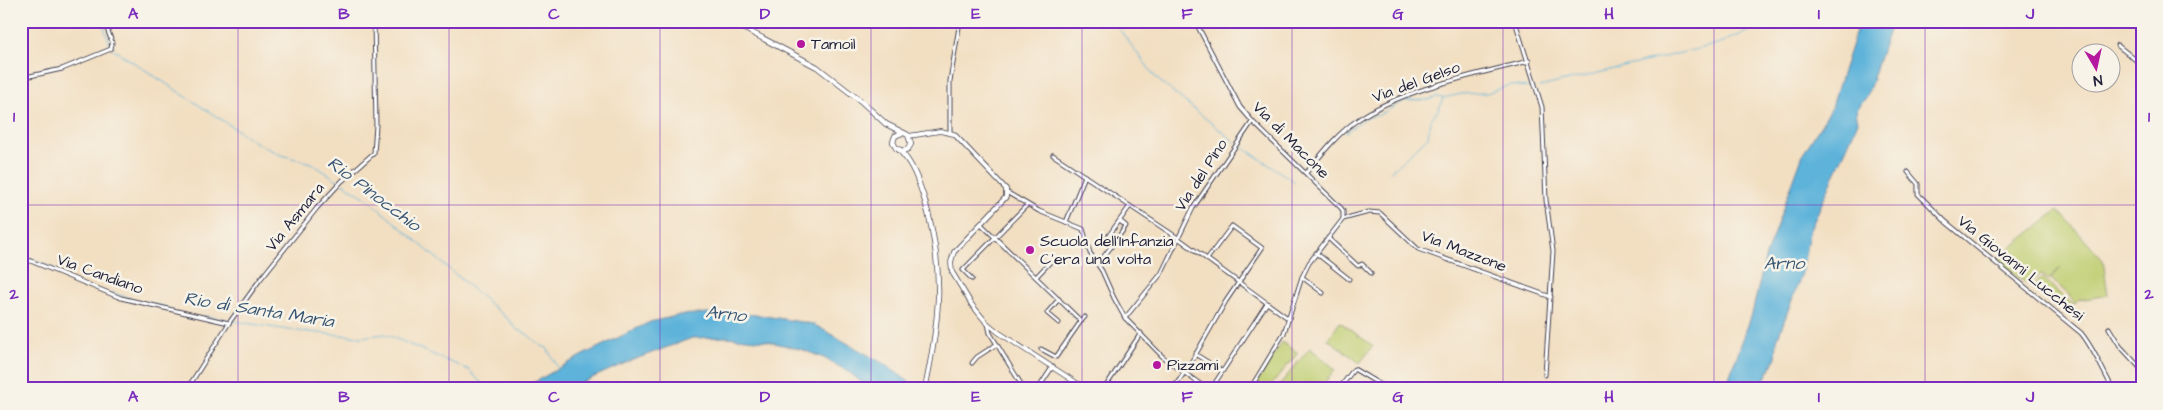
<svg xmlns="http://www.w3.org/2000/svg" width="2163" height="410" font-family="'Architects Daughter',sans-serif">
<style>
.green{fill:#bfcd6f;stroke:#707855}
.water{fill:#5db3da;stroke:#406a8a}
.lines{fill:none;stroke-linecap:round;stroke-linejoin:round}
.stream{stroke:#5db3da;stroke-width:1}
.minor-casing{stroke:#413e4f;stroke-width:5}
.tertiary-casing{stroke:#413e4f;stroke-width:5.5}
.primary-casing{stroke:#413e4f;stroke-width:6}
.minor{stroke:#fff;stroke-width:3}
.tertiary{stroke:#fff;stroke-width:4}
.primary{stroke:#fff;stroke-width:4.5}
.grid{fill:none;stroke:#7b2cbf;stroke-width:1;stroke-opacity:0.55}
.poi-dot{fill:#b5179e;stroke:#f7f3e8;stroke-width:2}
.labels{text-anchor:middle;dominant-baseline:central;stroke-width:5;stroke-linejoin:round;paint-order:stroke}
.poi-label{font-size:16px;fill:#22223b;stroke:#f7f3e8;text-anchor:start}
.street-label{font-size:16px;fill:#22223b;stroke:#f7f3e8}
.water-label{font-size:18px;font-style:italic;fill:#375573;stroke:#f7f3e8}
.neatline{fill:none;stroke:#7b2cbf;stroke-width:2}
.grid-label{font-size:16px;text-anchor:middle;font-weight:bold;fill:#7b2cbf}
</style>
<rect width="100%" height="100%" fill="#f7f3e8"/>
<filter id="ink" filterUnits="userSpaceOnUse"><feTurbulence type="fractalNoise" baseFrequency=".02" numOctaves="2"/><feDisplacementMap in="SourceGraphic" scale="10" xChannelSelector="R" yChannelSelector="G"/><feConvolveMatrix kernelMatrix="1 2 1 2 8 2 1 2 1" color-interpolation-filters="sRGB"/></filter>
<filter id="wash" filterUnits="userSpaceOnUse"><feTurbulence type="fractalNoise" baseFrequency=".0096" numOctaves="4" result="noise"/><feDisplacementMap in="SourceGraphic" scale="20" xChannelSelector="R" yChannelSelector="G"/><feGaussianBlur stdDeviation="1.12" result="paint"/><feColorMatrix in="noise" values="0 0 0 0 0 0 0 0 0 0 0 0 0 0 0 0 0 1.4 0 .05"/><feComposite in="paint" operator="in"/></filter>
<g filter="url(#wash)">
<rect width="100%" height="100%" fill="#f2dfc2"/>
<g class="green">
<path d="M2058,210L2103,260L2108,295L2079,300L2075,304L2068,294L2051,279L2061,267L2049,280L2041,274L2028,285L1997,259Z"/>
<path d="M2042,277L2074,306L2066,314L2033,289V286Z"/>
<path d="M1340,322L1373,346L1360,363L1328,339Z"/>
<path d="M1282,342L1298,353L1268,389H1253Z"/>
<path d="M1310,348L1335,369L1320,389H1276Z"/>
</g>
<g class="water">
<path d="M1859,21H1892L1867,96L1856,111L1858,122L1809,232L1802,273L1777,340L1776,357L1759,389H1725L1752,314L1766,255L1803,154L1831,109Z"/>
<path d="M710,313L759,315L813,324L884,364L919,389H870L849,372L824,358L803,350L767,341L727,337L692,338L630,361L567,389H522L581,356L650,322L680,315Z"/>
</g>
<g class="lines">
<g class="stream">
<path d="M102,21L110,44"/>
<path d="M1113,21L1157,79L1236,143"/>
<path d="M1755,29L1772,21"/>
<path d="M113,49L257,143L281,155L311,163L339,181"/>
<path d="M1540,87L1714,45L1750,31"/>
<path d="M1346,132L1365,118L1379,115L1404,101L1428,100L1437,97L1443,98L1461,94L1487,93L1510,85L1534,88"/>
<path d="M1239,145L1295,182"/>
<path d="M1389,173L1428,137L1430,120L1438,110L1443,99"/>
<path d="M343,183L366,198L509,320L517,330C530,332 535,345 547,348L558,368"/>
<path d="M21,255L55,269"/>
<path d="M110,292L132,299"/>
<path d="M148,303L166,307"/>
<path d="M204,316L288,330L361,337L385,334L469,370L487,389"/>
</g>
</g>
</g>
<g filter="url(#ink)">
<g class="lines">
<g class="minor-casing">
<g id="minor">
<path d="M1195,21L1240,107L1253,122L1341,208L1343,211V219"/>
<path d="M1515,21L1542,107L1546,200L1553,251L1545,375"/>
<path d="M2117,45L2142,65"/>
<path d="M21,78L62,69L111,49L112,42L104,21"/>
<path d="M950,132V81L960,21"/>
<path d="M1053,155L1178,238L1289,319"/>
<path d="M1908,172L1918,184V194L1946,222L2081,333C2093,347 2103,371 2113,389"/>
<path d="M1306,173C1321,155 1336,135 1356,121C1399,90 1477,74 1529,61"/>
<path d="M1008,193L1039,211L1083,229L1090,253L1102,271L1114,298L1125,318L1164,358L1207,389"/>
<path d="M1066,222L1085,176"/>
<path d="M981,224L1081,321L1056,357L1041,349"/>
<path d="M1328,238L1358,266L1362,264L1371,273"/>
<path d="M1114,243L1126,226L1120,221"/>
<path d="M1316,253L1349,279"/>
<path d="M21,257L121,298L229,323"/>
<path d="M1098,264L1114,243L1107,238L1130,206"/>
<path d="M1036,277L1052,260"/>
<path d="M1302,277L1323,293"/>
<path d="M972,279L963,270L1027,205"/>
<path d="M1059,299L1047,313L1059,323"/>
<path d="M1125,318L1161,274L1193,208L1252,122"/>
<path d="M1081,321L1085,317"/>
<path d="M988,324L990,333L1024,389"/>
<path d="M2109,328L2120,346L2142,370"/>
<path d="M1195,354L1222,371"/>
<path d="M972,363L977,357L997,344"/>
<path d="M187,389L229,323L259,281L317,208L342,181L374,153L376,125L374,21"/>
<path d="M1038,389L1053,366"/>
<path d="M1104,389L1141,333"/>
<path d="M1173,389L1189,366L1226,301L1262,248L1232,226L1207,259"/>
<path d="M1211,389L1267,303"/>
<path d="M1250,389L1284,333L1302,277L1309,263L1343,219L1369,212L1380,213L1418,249L1551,297"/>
<path d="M1339,389L1354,369L1386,388"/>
</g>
</g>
<g class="tertiary-casing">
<path id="tertiary" d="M909,136L940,131L954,134L1006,189V197L954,252L951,262L952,272L972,305L986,322L998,332L1086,389"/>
</g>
<g class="primary-casing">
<g id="primary">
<path d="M730,21L817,67L862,102L886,124L908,135L911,144L908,149L903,151L896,148L893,142L895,136L902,133"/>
<path d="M899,150C913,163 919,183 925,201C945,272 940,318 925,389"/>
</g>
</g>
<use href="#minor" class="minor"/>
<use href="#tertiary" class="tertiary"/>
<use href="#primary" class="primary"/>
</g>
</g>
<path class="grid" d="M238,21V389M449,21V389M660,21V389M871,21V389M1082,21V389M1292,21V389M1503,21V389M1714,21V389M1925,21V389M21,205H2142"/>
<g class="poi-dot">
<circle cx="801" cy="44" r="5"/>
<circle cx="1030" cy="250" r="5"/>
<circle cx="1157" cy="365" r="5"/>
</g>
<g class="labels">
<g class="poi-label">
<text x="811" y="44">Tamoil</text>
<text x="1040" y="241">Scuola dell'Infanzia<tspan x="1040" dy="18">C'era una volta</tspan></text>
<text x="1167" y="365">Pizzami</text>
</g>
<g class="street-label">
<text transform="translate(1416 82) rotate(-20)">Via del Gelso</text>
<text transform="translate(1291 140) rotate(45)">Via di Macone</text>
<text transform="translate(1201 175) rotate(-57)">Via del Pino</text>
<text transform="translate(295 217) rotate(-51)">Via Asmara</text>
<text transform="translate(1464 251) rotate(21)">Via Mazzone</text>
<text transform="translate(2021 268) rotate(39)">Via Giovanni Lucchesi</text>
<text transform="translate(100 274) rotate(20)">Via Candiano</text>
</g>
<g class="water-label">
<text transform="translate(374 194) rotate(37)">Rio Pinocchio</text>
<text x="1784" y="263">Arno</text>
<text transform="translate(259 310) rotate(9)">Rio di Santa Maria</text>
<text transform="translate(726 314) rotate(6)">Arno</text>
</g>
</g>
<rect width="2163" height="410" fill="none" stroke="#f7f3e8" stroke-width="55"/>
<g transform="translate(2096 68) rotate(171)"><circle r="24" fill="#f7f3e8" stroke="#a29fa3"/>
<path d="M0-4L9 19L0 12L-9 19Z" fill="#b5179e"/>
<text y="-8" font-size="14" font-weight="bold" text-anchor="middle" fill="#22223b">N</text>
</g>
<rect x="28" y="28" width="2108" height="354" class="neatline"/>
<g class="grid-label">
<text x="133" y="19">A</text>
<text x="344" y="19">B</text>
<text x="554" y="19">C</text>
<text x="765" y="19">D</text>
<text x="976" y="19">E</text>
<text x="1187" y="19">F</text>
<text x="1398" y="19">G</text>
<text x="1609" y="19">H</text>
<text x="1819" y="19">I</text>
<text x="2030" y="19">J</text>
<text x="14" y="122">1</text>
<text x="2149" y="122">1</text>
<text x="14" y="299">2</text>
<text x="2149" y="299">2</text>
<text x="133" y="402">A</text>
<text x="344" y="402">B</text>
<text x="554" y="402">C</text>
<text x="765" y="402">D</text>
<text x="976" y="402">E</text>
<text x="1187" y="402">F</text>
<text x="1398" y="402">G</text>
<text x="1609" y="402">H</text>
<text x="1819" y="402">I</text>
<text x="2030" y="402">J</text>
</g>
</svg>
